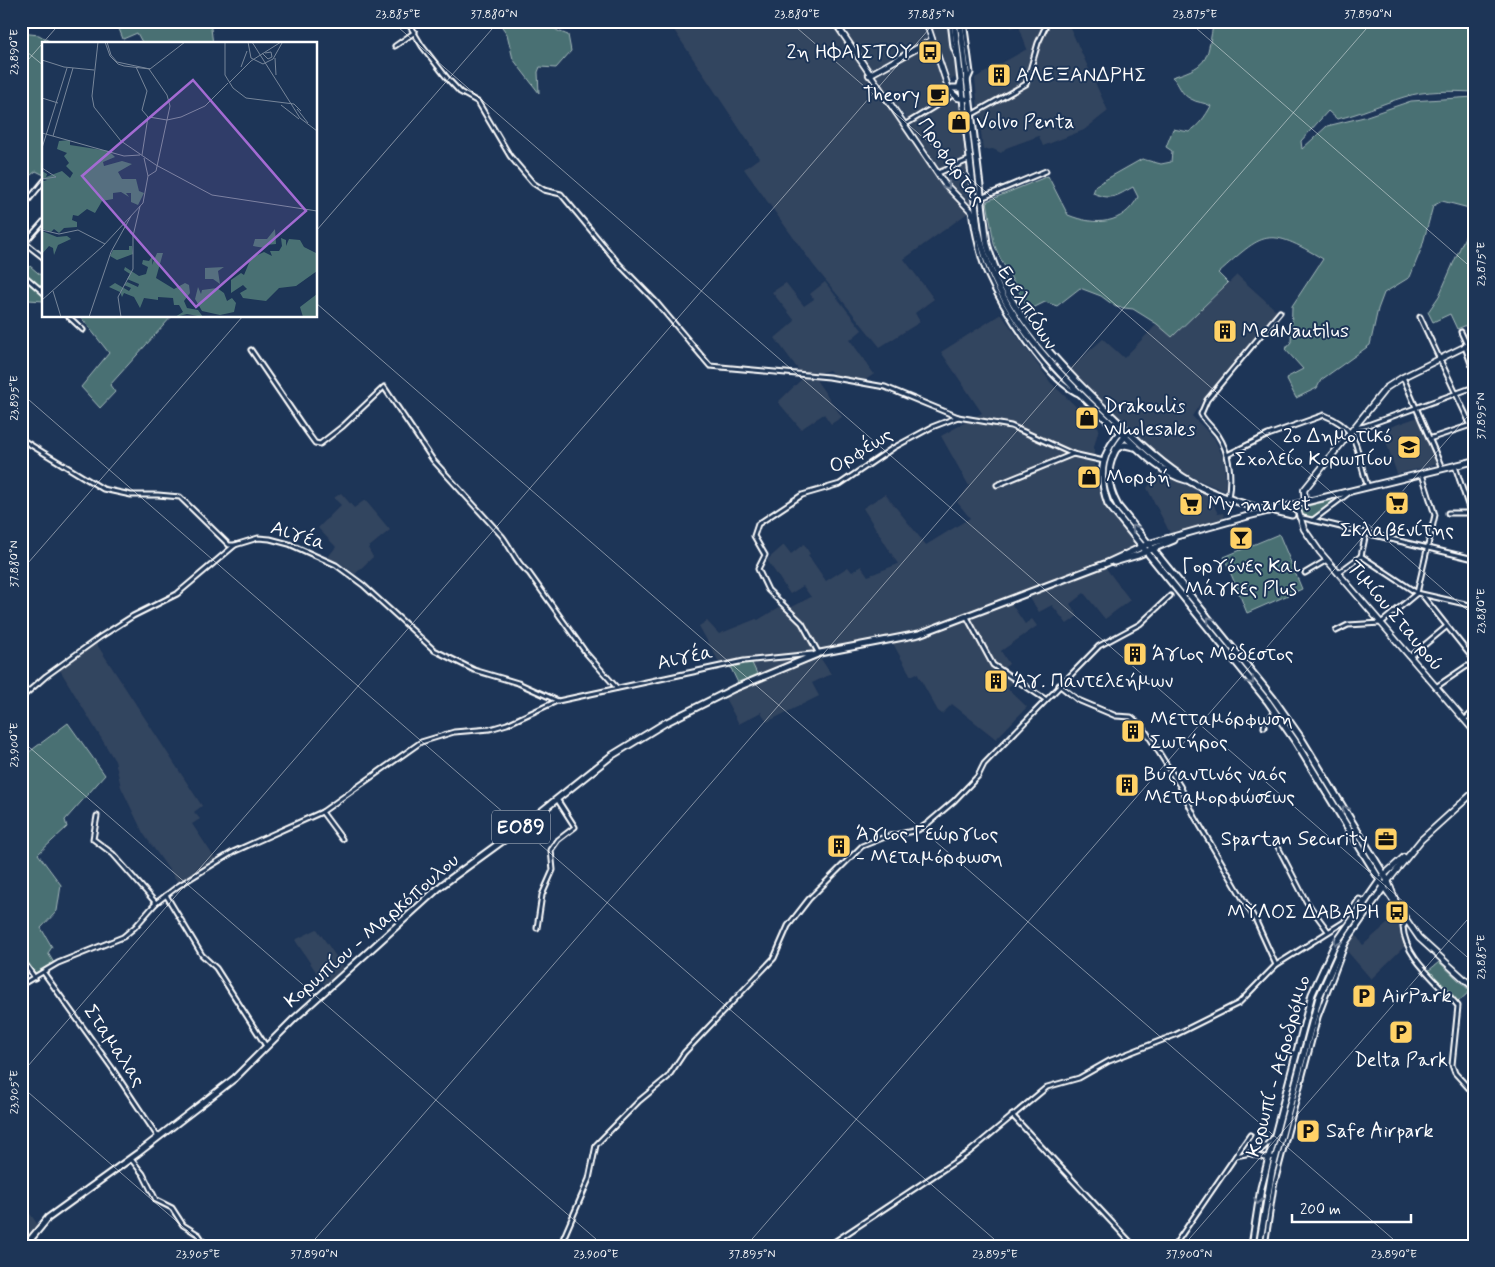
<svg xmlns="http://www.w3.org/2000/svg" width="1495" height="1267" font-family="Mynerve,sans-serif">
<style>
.built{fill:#33445e}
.green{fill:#497073;stroke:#a4b8b9}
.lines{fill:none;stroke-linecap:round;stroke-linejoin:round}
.street-casing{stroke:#fff;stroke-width:7}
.secondary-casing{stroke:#fff;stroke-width:8}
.primary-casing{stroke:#fff;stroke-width:9}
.street{stroke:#1d3557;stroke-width:3}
.secondary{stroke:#1d3557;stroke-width:4.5}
.primary{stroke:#1d3557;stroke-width:5}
.oneway{stroke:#6c7c92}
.ticks{fill:none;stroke:#fff;stroke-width:1;stroke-opacity:0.45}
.labels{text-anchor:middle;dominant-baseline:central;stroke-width:4;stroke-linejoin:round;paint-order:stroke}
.shield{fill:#1d3557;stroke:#bbc2cd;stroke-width:1}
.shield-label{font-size:19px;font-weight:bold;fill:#fff}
.poi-label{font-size:20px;fill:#fff;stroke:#1d3557;text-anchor:start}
.street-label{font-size:20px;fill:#fff;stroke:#1d3557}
.inset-road{fill:none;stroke:#77869a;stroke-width:1}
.view{fill:#a36bd2;fill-opacity:0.15;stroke:#a36bd2;stroke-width:2.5}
.inset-edge{fill:none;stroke:#fff;stroke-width:2.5}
.neatline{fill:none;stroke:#fff;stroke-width:2}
.ticks-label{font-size:12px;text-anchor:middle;fill:#fff}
</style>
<rect width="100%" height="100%" fill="#1d3557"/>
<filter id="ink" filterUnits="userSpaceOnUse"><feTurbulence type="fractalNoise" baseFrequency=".02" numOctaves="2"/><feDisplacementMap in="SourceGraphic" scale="10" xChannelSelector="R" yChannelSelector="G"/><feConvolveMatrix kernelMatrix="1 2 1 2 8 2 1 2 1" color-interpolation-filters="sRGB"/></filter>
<g filter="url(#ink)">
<g class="built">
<path d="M668,21H832L851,53L893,108L943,186L969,212L904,259L934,299L915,313L920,322L880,347L814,266L744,169L759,158Z"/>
<path d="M838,21H921L927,39L873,68H868L863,63Z"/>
<path d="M930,21H947L957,78L950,79Z"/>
<path d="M1008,21H1046L1037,43L1025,83L981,110L978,109L975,78L1027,49L1019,26L1011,28Z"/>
<path d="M1051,21H1067L1108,111L1084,130L1043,146L1039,136L1006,148L1001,153L993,149L983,150L979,115L1027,84L1041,40Z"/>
<path d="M929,44L945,89L951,97L961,102L971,206L952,189L905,116L874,76Z"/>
<path d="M1237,275L1278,312L1207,394L1192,416L1214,438L1224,459L1226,489L1224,491L1183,473L1160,457L1138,434L1111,411L1070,368L1103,339L1124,358L1157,324L1172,337Z"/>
<path d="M825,282L862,330L850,340L874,374L864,381L834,375L829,370L820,373L800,372L775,338L795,321L772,292L786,283L804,306L814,299L810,294Z"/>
<path d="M1001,314L1051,383L1099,428L1094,447V474L1108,512L1135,543L1132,549L1102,563L1130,600L1105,619L1084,593L1070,604L1078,616L1067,624L1052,605L1039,612L1028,595L1010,602L1025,624L1032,619L1037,626L1001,651L1009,664L1002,669L1018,679L1007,688L1027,707L996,739L952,704L942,714L938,711L917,673L911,676L890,638L821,651V659L831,674L812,683L819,696L767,722L761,712L739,724L724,696L759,678L749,658L719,662L699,626L707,621L719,634L756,619L758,620L781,606L792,607L811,597L803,586L790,594L767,560L784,545L791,554L804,544L810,554L808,555L826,581L848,567L852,572L861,566L868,576L898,564L863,508L885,494L926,545L970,518L957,502L969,486L941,436L982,413L941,352Z"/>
<path d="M802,376L814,377L842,417L831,424L824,414L801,429L778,402L803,378Z"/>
<path d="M1418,417L1438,464L1397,474L1382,430Z"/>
<path d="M1161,470L1180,483L1209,495L1218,514L1223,513L1225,519L1171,535L1147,488Z"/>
<path d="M341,493L354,508L365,500L390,530L368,548L373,557L355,574L339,562L327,558L336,547L318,528L341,505L334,498Z"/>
<path d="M96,643L202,806L194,812L200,819L192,824L216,860L179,884L143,833L121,787L115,761L60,670Z"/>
<path d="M1400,916L1405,946L1371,979L1347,951L1355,934L1363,945L1387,924Z"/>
<path d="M317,929L344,968L326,987L295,940Z"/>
<path d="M21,1201L38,1225L21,1246Z"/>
</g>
<g class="green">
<path d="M116,21H210L213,44H143L137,33L123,39Z"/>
<path d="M498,21H550C551,30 561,32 568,35L571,51L556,68L540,67L538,72L539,93L513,59L507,34Z"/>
<path d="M1214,21H1474V92C1450,91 1426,90 1404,97C1381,104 1360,114 1337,119L1328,111L1301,141L1302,149L1327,126L1364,117L1411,101L1474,97V104L1470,111L1471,114H1474V322L1457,329L1450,314L1433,322L1428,312L1439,296L1474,216L1469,208L1442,201L1433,206L1422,247L1410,277L1384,293L1378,309L1370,345L1321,380L1317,388L1296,398L1286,378L1303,369L1285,349L1291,342L1292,306L1323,259C1267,226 1264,232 1218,273L1228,283L1172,337L1157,324L1133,309L1116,307L1101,296L1080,288L1057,306L1045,302L1029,310L1000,258L994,244L987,201L1048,176L1068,215C1095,226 1123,225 1138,197L1133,187C1116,196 1112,201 1093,193L1096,185L1142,159L1161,164L1171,162L1172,151L1166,147L1173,129L1189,132C1199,125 1205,117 1211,106C1204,102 1197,103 1191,99C1180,94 1180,84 1172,77C1212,65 1206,58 1214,21Z"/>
<path d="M21,33L39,35L54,44H44V175L36,171L21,183Z"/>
<path d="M30,266L44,278V301L28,300L21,294V275Z"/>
<path d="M80,316H172L110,385L115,392L100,408L81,387L109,353Z"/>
<path d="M1332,500L1330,506L1313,517L1300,515V508Z"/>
<path d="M1279,534L1302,589L1247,613L1224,557Z"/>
<path d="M751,661L758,676L739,685L729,664Z"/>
<path d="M68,723L105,775L65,820L67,827L38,854L61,885L57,911L41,928L52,947L48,953L54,963L36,975L21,955V758Z"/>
<path d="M1439,962L1470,991L1457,1003L1428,971Z"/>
</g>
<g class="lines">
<g class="street-casing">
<g id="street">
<path d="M407,21L422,46L447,78L460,92L478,102L510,156L533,183L544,190L561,194L619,264L656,302L710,366L829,377L885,387L958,417"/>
<path d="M950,21L953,47L957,57"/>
<path d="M964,21L971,73L968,80"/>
<path d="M395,46L415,32"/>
<path d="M971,115L1026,84L1038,43L1048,21"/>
<path d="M906,124L950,97L947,93L948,88"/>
<path d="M938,173L971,159"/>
<path d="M981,198L1046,171"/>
<path d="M21,209L44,181"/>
<path d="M973,220C976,238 979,255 986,272C1000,304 1048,384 1081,395"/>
<path d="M21,240L44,258"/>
<path d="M21,247L44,221"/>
<path d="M21,273L44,293"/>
<path d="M68,316L83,330"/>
<path d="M1420,317L1474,432"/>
<path d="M1461,332L1467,345"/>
<path d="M1465,347L1474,372"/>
<path d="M251,350L307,432L315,443L320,444L343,426L384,387L433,460L502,536C512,549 516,563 529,573L586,653L617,688"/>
<path d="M1403,377L1442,468"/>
<path d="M1355,428L1365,426L1474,387"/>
<path d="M21,439L103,489L131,495H158L180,497L229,545H235L258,538L270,539L289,544L336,565L363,585L434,650L474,670L518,683L558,701L744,661L812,654"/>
<path d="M1429,439L1471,425"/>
<path d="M1227,455L1268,435L1324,415C1363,430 1355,453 1368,487"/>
<path d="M1455,466L1474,523"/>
<path d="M997,485L1073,454"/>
<path d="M1228,498C1232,477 1230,453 1218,435C1213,428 1205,422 1201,414L1207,400L1280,312"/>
<path d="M1448,513H1474"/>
<path d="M1299,517L1474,559"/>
<path d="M1313,520L1350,492"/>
<path d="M1361,556L1417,593L1474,606"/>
<path d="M1305,573L1327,560"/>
<path d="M1338,573L1361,556L1366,533"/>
<path d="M1417,593L1435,515L1422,474"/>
<path d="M1423,596L1474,660"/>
<path d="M967,617L993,665L1045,699"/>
<path d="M1336,631L1348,625L1381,623L1417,593"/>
<path d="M819,654L802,623L768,590L758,569L765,555L754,536L758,524L802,495L840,484L893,448L932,427L958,417L1011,426L1073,454L1104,461"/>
<path d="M1410,657L1446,627"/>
<path d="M1059,685L1078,700L1116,716L1131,717L1143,727L1180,786L1195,817L1256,921L1276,965"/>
<path d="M1436,687L1467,666L1474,667"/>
<path d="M21,698L46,676L100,637L133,616L177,594L235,545"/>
<path d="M1464,720L1474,711"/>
<path d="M1264,727L1265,722L1275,713"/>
<path d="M322,812L342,839"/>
<path d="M97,816L93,839L113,854L156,903"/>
<path d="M1277,845L1306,901L1328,931"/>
<path d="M166,895L202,955L216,968L266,1046"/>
<path d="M1407,921L1403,927C1405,959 1439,982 1458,1006L1452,1065L1455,1073L1474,1094"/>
<path d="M537,928L542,895L553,870L551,850L558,840L575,827L557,799"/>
<path d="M21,958L35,978"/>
<path d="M44,973L112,1068L158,1137"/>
<path d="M21,985L58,963L123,937L135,927L156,903L178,886L233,852L322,812L421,742L454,732L490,729L507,724L557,701"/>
<path d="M1012,1115L1134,1246"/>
<path d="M1251,1154L1265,1158L1276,1157"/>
<path d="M1236,1156L1260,1151L1273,1138"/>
<path d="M131,1159L143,1174L156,1200L172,1208L183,1225L199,1235L206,1246"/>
<path d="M560,1246L589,1179L596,1145L639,1101L668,1077L684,1053L774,958L788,926L809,899L862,846L885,837L918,830L927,824L954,801L978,776L984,764L1099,646L1140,624L1170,596"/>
<path d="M828,1246L968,1153L1047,1087L1079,1078L1109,1061L1175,1035L1239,1003L1276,965L1344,922L1359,899L1364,901"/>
<path d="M1174,1246L1250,1135"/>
<path d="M1265,1246L1274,1186L1318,1017L1346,943"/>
</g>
</g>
<g class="secondary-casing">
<g id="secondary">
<path d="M834,21L944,183L972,212L973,220H977"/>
<path d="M926,21L949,90L958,98L966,99"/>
<path d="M869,75L932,40"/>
<path d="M1305,502L1304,490L1386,388L1403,377L1474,342"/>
<path d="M1296,504L1304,529L1320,552L1474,731"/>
<path d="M1384,875L1404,857"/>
<path d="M1384,887L1419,938L1474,988"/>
<path d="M1396,902L1388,881L1421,840L1474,792"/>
</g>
</g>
<g class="primary-casing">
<g id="primary">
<path d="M954,21L978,228C994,311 1056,373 1116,428C1136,446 1159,473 1186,480"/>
<path d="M960,21L987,244C1007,315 1063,369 1115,419C1139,442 1162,465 1191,482C1215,495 1242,504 1269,511"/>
<path d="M952,88H959L961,83"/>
<path d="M1124,428C1102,451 1097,473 1108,504L1268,702L1295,741L1384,887"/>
<path d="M1129,432C1108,454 1102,478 1118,506L1273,698L1301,738L1388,881L1340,950L1319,997L1272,1171L1259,1246"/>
<path d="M1116,449L1125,445L1134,447"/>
<path d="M1275,511L1292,515"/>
<path d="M1114,562L1138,555L1174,540"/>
<path d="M25,1246L48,1218L138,1153L235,1078L294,1019L442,885L523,826L611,756L665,723L733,689L820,653L919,634L1107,563L1148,544L1248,516L1474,461"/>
<path d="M1252,1246L1261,1188L1312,994L1334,946L1381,879"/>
</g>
</g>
<use href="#street" class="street"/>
<use href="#secondary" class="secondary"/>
<use href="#primary" class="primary"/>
</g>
<defs><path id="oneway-chevron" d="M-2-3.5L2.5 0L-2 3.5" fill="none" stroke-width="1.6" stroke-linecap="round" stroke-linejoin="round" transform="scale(1.25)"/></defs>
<g class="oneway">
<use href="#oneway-chevron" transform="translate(947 186) rotate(53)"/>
<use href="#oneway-chevron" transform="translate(1135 528) rotate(-129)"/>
<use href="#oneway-chevron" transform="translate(1210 620) rotate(-129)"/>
<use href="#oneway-chevron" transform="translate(1251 681) rotate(51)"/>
<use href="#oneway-chevron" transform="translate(1345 809) rotate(-122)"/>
<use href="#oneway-chevron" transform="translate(1337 942) rotate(121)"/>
<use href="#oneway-chevron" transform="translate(1258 1201) rotate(100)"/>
</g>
</g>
<path class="ticks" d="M391,21L1474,963M789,21L1474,616M1188,21L1474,270M21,47L44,66M21,68L62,21M316,231L499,21M316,303L1401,1246M21,393L1002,1246M21,571L243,316M21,740L604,1246M21,1074L936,21M21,1086L205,1246M309,1246L1373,21M746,1246L1474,409M1183,1246L1474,912"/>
<defs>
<g id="bus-square" transform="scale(1.25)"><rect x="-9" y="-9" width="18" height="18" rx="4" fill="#ffd166" stroke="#1d3557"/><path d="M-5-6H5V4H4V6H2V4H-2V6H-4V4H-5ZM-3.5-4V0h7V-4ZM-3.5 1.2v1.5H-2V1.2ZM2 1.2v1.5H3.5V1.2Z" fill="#111"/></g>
<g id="building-square" transform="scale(1.25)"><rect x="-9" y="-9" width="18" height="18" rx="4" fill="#ffd166" stroke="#1d3557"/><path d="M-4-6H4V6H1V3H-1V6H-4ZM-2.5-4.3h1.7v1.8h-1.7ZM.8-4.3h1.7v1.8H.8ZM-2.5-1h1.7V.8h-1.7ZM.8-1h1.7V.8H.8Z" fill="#111"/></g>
<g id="cafe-square" transform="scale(1.25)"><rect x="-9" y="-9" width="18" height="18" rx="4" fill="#ffd166" stroke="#1d3557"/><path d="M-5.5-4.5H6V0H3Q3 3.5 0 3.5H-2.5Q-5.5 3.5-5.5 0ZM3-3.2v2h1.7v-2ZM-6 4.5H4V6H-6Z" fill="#111"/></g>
<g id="shop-square" transform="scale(1.25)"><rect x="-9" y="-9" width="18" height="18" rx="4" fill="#ffd166" stroke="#1d3557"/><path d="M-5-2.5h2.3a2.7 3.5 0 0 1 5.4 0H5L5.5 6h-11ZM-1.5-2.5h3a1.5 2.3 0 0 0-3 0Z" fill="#111"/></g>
<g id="school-square" transform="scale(1.25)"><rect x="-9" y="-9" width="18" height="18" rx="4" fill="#ffd166" stroke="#1d3557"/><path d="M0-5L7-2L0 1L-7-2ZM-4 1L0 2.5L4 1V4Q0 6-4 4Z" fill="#111"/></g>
<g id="supermarket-square" transform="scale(1.25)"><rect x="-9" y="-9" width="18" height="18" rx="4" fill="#ffd166" stroke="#1d3557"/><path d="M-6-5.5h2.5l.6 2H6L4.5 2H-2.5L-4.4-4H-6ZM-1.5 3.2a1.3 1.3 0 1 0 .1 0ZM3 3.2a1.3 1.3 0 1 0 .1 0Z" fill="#111"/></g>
<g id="bar-square" transform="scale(1.25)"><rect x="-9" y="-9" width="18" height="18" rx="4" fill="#ffd166" stroke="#1d3557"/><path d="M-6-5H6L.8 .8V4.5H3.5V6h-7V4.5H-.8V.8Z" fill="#111"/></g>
<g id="office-square" transform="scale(1.25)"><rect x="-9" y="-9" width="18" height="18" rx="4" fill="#ffd166" stroke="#1d3557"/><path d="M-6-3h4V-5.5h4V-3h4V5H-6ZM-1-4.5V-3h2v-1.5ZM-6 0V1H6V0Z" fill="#111"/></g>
<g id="parking-square" transform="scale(1.25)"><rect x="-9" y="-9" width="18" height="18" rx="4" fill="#ffd166" stroke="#1d3557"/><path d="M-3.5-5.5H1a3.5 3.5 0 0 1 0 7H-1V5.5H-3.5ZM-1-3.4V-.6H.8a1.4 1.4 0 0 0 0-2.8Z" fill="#111"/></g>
</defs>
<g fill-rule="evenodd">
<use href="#bus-square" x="930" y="52"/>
<use href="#building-square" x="999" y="75"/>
<use href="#cafe-square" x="938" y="95"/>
<use href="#shop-square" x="959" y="122"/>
<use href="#building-square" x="1225" y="331"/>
<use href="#shop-square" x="1087" y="418"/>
<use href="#school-square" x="1409" y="447"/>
<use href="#shop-square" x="1089" y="477"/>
<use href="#supermarket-square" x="1397" y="503"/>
<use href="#supermarket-square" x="1191" y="504"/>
<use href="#bar-square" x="1241" y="538"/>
<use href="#building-square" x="1135" y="654"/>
<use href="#building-square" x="996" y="681"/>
<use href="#building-square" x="1133" y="731"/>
<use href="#building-square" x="1127" y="785"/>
<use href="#office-square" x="1386" y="839"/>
<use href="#building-square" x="839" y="846"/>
<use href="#bus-square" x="1397" y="912"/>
<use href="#parking-square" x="1364" y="996"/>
<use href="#parking-square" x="1401" y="1032"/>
<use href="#parking-square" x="1308" y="1131"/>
</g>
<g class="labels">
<rect class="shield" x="492" y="810.5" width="58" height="33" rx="4"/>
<g class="shield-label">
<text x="521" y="827">ΕΟ89</text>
</g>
<g class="poi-label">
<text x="912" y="52" text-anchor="end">2η ΗΦΑΙΣΤΟΥ</text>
<text x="1016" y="75">ΑΛΕΞΑΝΔΡΗΣ</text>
<text x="920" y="95" text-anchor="end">Theory</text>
<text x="976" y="122">Volvo Penta</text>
<text x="1242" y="331">MedNautilus</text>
<text x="1104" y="406">Drakoulis<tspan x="1104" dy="23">Wholesales</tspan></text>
<text x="1392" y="436" text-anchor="end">2ο Δημοτικό<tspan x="1392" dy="23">Σχολείο Κορωπίου</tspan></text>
<text x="1106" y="477">Μορφή</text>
<text x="1208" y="504">My market</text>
<text x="1397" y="530" text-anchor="middle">Σκλαβενίτης</text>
<text x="1241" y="566" text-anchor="middle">Γοργόνες Και<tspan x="1241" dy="23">Μάγκες Plus</tspan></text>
<text x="1152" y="654">Άγιος Μόδεστος</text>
<text x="1014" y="681">Άγ. Παντελεήμων</text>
<text x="1150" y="719">Μετταμόρφωση<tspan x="1150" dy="23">Σωτήρος</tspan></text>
<text x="1144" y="774">Βυζαντινός ναός<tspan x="1144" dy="23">Μεταμορφώσεως</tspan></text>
<text x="856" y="834">Άγιος Γεώργιος<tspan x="856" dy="23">- Μεταμόρφωση</tspan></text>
<text x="1368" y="839" text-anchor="end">Spartan Security</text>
<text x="1380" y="912" text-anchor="end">ΜΥΛΟΣ ΔΑΒΑΡΗ</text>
<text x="1382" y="996">AirPark</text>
<text x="1401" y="1060" text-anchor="middle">Delta Park</text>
<text x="1326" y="1131">Safe Airpark</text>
</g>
<g class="street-label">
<text transform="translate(951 162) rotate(55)">Προφαρτας</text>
<text transform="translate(1027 308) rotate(58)">Ευελπίδων</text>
<text transform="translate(861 451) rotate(-31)">Ορφέως</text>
<text transform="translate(298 536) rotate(18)">Αιγέα</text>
<text transform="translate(1395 616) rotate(50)">Τιμίου Σταυρού</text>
<text transform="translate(685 658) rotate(-12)">Αιγέα</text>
<text transform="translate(372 931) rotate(-41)">Κορωπίου - Μαρκόπουλου</text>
<text transform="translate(114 1046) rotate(56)">Σταμαλας</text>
<text transform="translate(1279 1066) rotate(-74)">Κορωπί - Αεροδρόμιο</text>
</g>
</g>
<g transform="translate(42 42)">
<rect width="275" height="275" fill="#1d3557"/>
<path d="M28,98V103L67,109L73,115L61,120L62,124L80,119L90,122L76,130L80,137H94L97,149L102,151L96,163L89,160V151H84L87,155L79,150L71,151V157L60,159L53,171L45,167L36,174L31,173L30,178L35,180V185L22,186L17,191L12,187L9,190L0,187V138L2,139L5,138L1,137L0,129L5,132L4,135L20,129L28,136L31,131L24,124L27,121L22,114L25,111L15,107L17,99ZM233,187L234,202L224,203L223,206L211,204L213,197H225ZM0,189L15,195L25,194L29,197L16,203L12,213L11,206L7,204L0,212ZM239,196L244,198V204L247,197L258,198L262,205L274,211L275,229L254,244L237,246L224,259L201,256L198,251L205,247L201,243L189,251V238L199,231L202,233L209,216L222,210L230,214L228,209H237L240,204ZM87,204H90L91,212L75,218L68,214L71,208H87ZM115,211H121L114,236L132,247L143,241L147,243L148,251L142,259L145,266L156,268L161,275L145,272L133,275L141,270L137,263H132L131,256L116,255V258L102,256L98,266L92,255L82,251L80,255L78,250L67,245L73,241L87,249L89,246L82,243L85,240L96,245L97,242L85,237L88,232L82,228L83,225L97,234L104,232L106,225L100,222L101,218L107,219L111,213L110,223ZM182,225L176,229L178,242L171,237H163V226ZM156,245L159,252L160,248L175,246L182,251L185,259L190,256L194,261L192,270L178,273L160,269L153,257ZM275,252V275H261L258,265Z" fill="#497073"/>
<path class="inset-road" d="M56,0L50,54L52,65L79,99L114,123L170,153L275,169M63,0L68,14L76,22L82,24L108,27L75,20L69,13L65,0M183,0V33L191,46L204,56L252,62L259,69M206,0L209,16L221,22L231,17L240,1M210,0L258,76L275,89M220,11L226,17L230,15L229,10L223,11M233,16L234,33M0,18L22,25L52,28M94,25L105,49L100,68L106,75M199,25L205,9M108,27L143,0M187,41L209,19L239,0M0,56L16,61M239,63L257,77M255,67L266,81M107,75L125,78M125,78L139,75L163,64L186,41M0,91L82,114L98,113M11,94L31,26M0,106L25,26M100,113L106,75M0,126L14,135L0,137M106,134L114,129L128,64L125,53L107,27M0,188L17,192L36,188L63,202M11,249L19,275M0,258L61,204L101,161L106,134L102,116M47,275L69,210L89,174M79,275L76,255L91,227V194L98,164"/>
<path class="view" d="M151,38L264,169L154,265L40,134Z"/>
<rect width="275" height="275" class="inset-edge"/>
</g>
<rect width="1495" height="1267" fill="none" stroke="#1d3557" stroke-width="55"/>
<path d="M1292 1214v8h119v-8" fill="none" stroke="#ffffff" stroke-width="2.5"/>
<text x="1300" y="1214" font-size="15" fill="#ffffff" stroke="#1d3557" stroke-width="4" paint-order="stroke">200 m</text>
<rect x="28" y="28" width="1440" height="1212" class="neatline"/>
<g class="ticks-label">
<text x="398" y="18">23.885°E</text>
<text x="494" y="18">37.880°N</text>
<text x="797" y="18">23.880°E</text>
<text x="931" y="18">37.885°N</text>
<text x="1195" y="18">23.875°E</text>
<text x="1368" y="18">37.890°N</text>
<text transform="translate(14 52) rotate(-90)" y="4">23.890°E</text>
<text transform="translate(1481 264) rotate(-90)" y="4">23.875°E</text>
<text transform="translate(14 398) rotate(-90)" y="4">23.895°E</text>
<text transform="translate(1481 416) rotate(-90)" y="4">37.895°N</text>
<text transform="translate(14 564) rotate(-90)" y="4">37.880°N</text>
<text transform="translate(1481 611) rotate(-90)" y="4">23.880°E</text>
<text transform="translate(14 745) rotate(-90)" y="4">23.900°E</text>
<text transform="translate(1481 957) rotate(-90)" y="4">23.885°E</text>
<text transform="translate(14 1092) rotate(-90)" y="4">23.905°E</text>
<text x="198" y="1258">23.905°E</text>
<text x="314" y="1258">37.890°N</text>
<text x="596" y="1258">23.900°E</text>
<text x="752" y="1258">37.895°N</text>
<text x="995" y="1258">23.895°E</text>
<text x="1189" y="1258">37.900°N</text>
<text x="1394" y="1258">23.890°E</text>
</g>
</svg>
